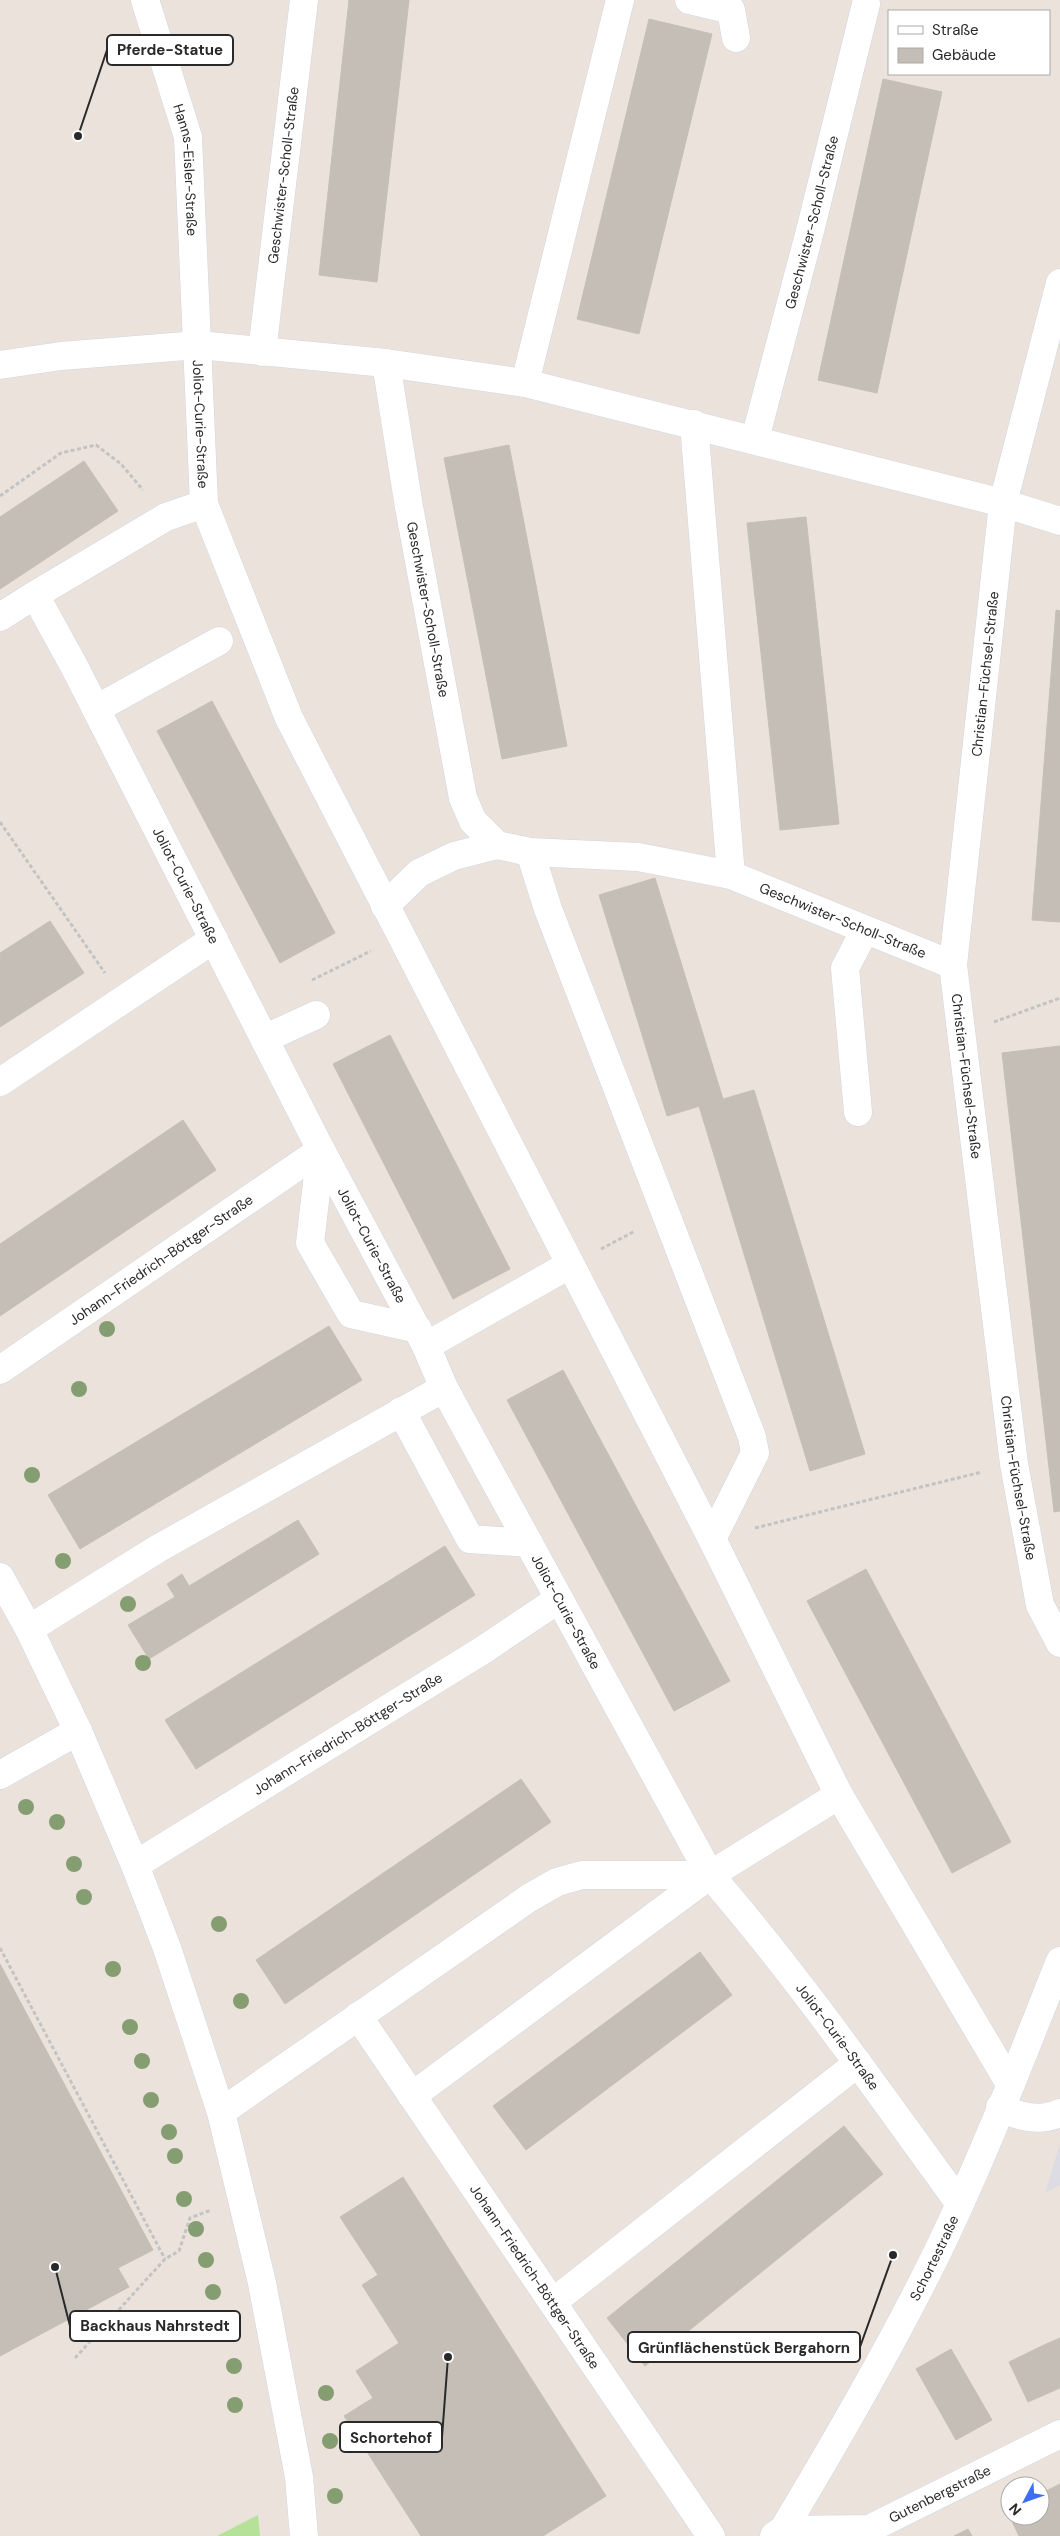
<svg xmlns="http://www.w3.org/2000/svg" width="1060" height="2536" font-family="'DM Sans',sans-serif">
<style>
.industrial{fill:#dddce4}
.green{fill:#b6e199}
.building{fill:#c4beb7;stroke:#c6bfb5}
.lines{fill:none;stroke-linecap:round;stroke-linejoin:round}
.minor-casing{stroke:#d1d5e2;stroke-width:29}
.path{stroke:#c3c3c3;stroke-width:3;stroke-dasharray:4 2.5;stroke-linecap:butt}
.minor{stroke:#fff;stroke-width:28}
.tree{fill:#849d71}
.labels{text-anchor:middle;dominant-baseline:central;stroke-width:4;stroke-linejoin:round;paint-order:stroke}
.street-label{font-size:14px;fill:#292929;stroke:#fff}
.leader{fill:none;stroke:#292929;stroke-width:2}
.callout-dot{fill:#292929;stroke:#fff;stroke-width:2}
.callout{fill:#fff;stroke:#292929;stroke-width:2}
.callout-label{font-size:15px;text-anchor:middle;font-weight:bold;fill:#292929}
</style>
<rect width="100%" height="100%" fill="#ebe3db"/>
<path class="industrial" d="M1060,2143V2185L1045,2193Z"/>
<path class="green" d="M258,2515L260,2536H217Z"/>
<g class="building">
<path d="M349,0H409L377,282L319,275Z"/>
<path d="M649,19L712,34L639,334L577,319Z"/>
<path d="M883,79L942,92L877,393L818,380Z"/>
<path d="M509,445L567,746L502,759L444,458Z"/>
<path d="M84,461L118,511L0,589V517Z"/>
<path d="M806,517L839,824L780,830L747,523Z"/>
<path d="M1056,610L1060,611V922L1032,920Z"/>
<path d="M212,701L335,933L280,963L157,731Z"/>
<path d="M655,878L723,1099L667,1116L599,895Z"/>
<path d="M50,921L84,973L0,1027V953Z"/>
<path d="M390,1035L510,1269L453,1299L333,1064Z"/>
<path d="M1060,1046V1511L1054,1512L1002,1053Z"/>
<path d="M754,1090L865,1454L810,1471L699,1106Z"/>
<path d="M183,1120L216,1170L0,1316V1244Z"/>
<path d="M329,1326L362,1380L80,1549L48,1495Z"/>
<path d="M563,1370L730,1681L674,1711L507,1400Z"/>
<path d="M298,1520L319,1554L149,1659L128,1625L175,1597L167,1584L182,1574L189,1586Z"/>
<path d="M445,1546L475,1595L196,1769L165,1720Z"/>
<path d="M866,1569L1011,1842L952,1873L807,1601Z"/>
<path d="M521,1779L551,1822L285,2004L256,1960Z"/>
<path d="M700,1952L732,1995L526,2150L493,2106Z"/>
<path d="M0,1964L153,2250L118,2268L129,2287L0,2356Z"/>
<path d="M844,2126L883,2174L645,2366L607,2318Z"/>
<path d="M403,2177L606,2496L543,2536H421L344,2416L373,2398L356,2371L399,2343L362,2285L378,2275L340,2217Z"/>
<path d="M1060,2338V2379L1044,2345Z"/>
<path d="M1044,2345L1060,2379V2388L1028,2402L1009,2362Z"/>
<path d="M951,2349L992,2420L956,2440L916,2369Z"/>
<path d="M1060,2484V2518L1046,2491Z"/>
<path d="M1046,2491L1060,2518V2536H1019L1007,2511L1010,2510V2516H1040V2494Z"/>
<path d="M968,2529L972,2536H954Z"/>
</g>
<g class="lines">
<g class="minor-casing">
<g id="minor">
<path id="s1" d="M145,0L188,137L204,504L289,718L712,1539L839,1795L1010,2084"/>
<path d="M689,0L731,10L736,38"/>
<path id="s2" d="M1060,283L1003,503L953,965L1014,1464L1040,1605L1060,1643"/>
<path id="s3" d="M262,352L304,0"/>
<path id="s4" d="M386,363L409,507L463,798L473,821L497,845L530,852L638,857L731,875L953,965"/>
<path d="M0,365L61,356L198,345L386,363L525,383L1003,503L1060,521"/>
<path d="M525,383L620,0"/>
<path d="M694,424L731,875"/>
<path id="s5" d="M755,439L811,227L866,4"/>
<path id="s6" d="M204,504L166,517L35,595L74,666L321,1150L426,1346L444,1388L710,1875C800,1979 879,2093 960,2204"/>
<path d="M0,617L35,595"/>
<path d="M96,709L219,641"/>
<path d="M530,852L548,909L752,1437L755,1453L712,1539"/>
<path d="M385,906L419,873L454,856L497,845"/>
<path d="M266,1038L316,1015"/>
<path d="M0,1082L214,939"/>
<path d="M858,1112L845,968L865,930"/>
<path d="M321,1150L310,1243L351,1314L418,1329"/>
<path d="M426,1346L569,1265"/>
<path id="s7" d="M0,1370L321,1150"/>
<path d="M401,1411L470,1539L529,1543"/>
<path d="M0,1577L29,1629L78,1731L135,1865L167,1948L221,2112L262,2283L299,2477L304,2536"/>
<path d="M29,1629L159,1548L444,1388"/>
<path d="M0,1775L78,1731"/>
<path id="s8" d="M135,1865L483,1650L559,1599"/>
<path id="s9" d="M358,2016L711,2536"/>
<path d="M412,2096L710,1875L839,1795"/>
<path d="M1000,2107C1017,2117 1041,2122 1060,2113"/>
<path d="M221,2112L529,1898L557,1882L582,1875H710"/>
<path d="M553,2302L858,2063"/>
<path id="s10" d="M783,2530L869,2529L1060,2434"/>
<path id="s11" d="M774,2536L783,2530C837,2440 891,2347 937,2253C983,2158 1021,2059 1060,1961"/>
</g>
</g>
<g class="path">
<path d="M0,496L61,453L96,445L121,464L143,490"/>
<path d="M0,822L105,973"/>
<path d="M312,980L371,951"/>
<path d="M994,1022L1060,998"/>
<path d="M601,1249L635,1231"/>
<path d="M755,1528L982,1472"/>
<path d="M0,1948L165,2259"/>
<path d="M75,2358L165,2259L179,2251L190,2218L211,2210"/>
</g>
<use href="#minor" class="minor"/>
</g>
<g class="tree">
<circle cx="107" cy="1329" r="8"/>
<circle cx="79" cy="1389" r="8"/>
<circle cx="32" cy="1475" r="8"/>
<circle cx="63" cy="1561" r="8"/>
<circle cx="128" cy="1604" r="8"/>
<circle cx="143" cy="1663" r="8"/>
<circle cx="26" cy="1807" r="8"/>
<circle cx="57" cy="1822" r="8"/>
<circle cx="74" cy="1864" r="8"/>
<circle cx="84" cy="1897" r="8"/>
<circle cx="219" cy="1924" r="8"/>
<circle cx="113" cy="1969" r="8"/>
<circle cx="241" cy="2001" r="8"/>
<circle cx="130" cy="2027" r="8"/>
<circle cx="142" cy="2061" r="8"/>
<circle cx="151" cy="2100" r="8"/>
<circle cx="169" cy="2132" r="8"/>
<circle cx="175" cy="2156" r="8"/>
<circle cx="184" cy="2199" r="8"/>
<circle cx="196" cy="2229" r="8"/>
<circle cx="206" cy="2260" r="8"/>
<circle cx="213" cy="2292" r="8"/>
<circle cx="234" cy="2366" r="8"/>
<circle cx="326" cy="2393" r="8"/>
<circle cx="235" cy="2405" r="8"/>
<circle cx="330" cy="2441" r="8"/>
<circle cx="335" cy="2496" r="8"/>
</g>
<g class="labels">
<g class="street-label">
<text stroke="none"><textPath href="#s1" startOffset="176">Hanns-Eisler-Straße</textPath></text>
<text stroke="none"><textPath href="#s3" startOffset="178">Geschwister-Scholl-Straße</textPath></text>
<text stroke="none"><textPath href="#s5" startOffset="224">Geschwister-Scholl-Straße</textPath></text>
<text stroke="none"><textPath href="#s1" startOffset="431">Joliot-Curie-Straße</textPath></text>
<text stroke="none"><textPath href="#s4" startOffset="250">Geschwister-Scholl-Straße</textPath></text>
<text transform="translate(985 674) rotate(-84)">Christian-Füchsel-Straße</text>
<text stroke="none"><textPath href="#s6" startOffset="520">Joliot-Curie-Straße</textPath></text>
<text stroke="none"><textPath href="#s4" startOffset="858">Geschwister-Scholl-Straße</textPath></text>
<text stroke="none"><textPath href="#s2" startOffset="804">Christian-Füchsel-Straße</textPath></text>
<text stroke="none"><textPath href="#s6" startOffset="925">Joliot-Curie-Straße</textPath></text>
<text stroke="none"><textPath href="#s7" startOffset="195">Johann-Friedrich-Böttger-Straße</textPath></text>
<text stroke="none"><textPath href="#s2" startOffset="1209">Christian-Füchsel-Straße</textPath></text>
<text stroke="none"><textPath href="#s6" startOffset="1340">Joliot-Curie-Straße</textPath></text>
<text stroke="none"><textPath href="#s8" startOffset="250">Johann-Friedrich-Böttger-Straße</textPath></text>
<text stroke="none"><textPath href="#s6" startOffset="1846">Joliot-Curie-Straße</textPath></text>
<text stroke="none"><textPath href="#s11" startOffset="322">Schortestraße</textPath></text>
<text stroke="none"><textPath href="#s9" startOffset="315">Johann-Friedrich-Böttger-Straße</textPath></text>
<text stroke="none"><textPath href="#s10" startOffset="165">Gutenbergstraße</textPath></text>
</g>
</g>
<path class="leader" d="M78 136L107 50M55 2267L70 2326M893 2255L860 2347M448 2357L442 2437"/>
<g class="callout-dot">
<circle cx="78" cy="136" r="5"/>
<circle cx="55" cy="2267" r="5"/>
<circle cx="893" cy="2255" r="5"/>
<circle cx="448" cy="2357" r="5"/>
</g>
<g class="callout">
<rect x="107" y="35" width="126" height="30" rx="5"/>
<rect x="70" y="2311" width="170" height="30" rx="5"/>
<rect x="628" y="2332" width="232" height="30" rx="5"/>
<rect x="340" y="2422" width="102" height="30" rx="5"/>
</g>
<g class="callout-label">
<text x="170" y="55">Pferde-Statue</text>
<text x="155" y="2331">Backhaus Nahrstedt</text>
<text x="744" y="2353">Grünflächenstück Bergahorn</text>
<text x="391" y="2443">Schortehof</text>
</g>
<rect x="888" y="10" width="162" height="65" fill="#ffffff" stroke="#a9a9a9"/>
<rect x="898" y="26" width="25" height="8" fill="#ffffff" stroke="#a9a9a9"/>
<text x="932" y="35" font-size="15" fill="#292929">Straße</text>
<rect x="898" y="48" width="25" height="15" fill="#c4beb7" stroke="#a9a9a9"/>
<text x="932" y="60" font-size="15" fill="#292929">Gebäude</text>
<g transform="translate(1025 2501) rotate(229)"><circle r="24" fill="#ffffff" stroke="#a9a9a9"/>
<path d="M0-4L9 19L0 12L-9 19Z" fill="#3e6df5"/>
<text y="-8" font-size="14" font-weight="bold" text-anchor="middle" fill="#292929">N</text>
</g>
</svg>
